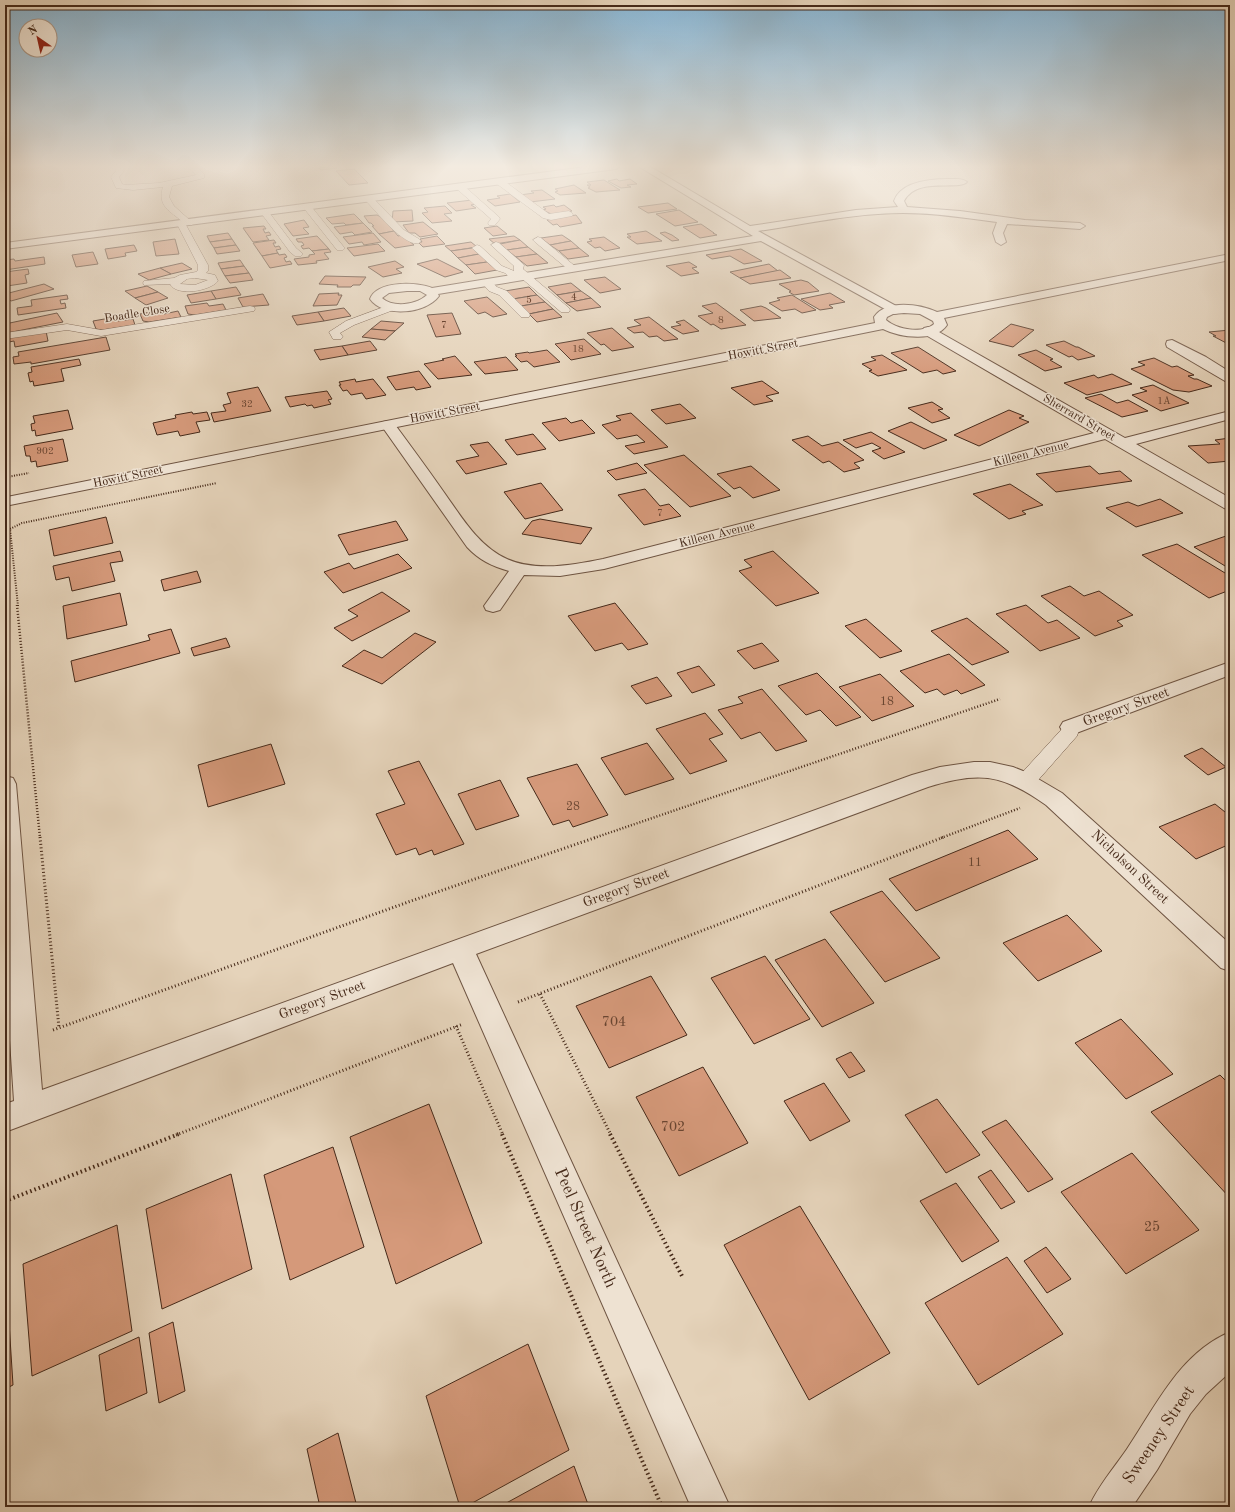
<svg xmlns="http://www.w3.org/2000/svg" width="1235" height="1512" font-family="'Old Standard TT',serif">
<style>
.building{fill:#d5997a;stroke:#462a1a}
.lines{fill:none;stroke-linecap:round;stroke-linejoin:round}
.service-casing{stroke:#6e5442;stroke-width:1}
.minor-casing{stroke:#6e5442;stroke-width:2}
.tertiary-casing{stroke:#6e5442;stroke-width:2}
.path-far3{stroke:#462a1a;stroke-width:2;stroke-dasharray:1 1.5;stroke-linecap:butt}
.path-far2{stroke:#462a1a;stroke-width:2.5;stroke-dasharray:1 2;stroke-linecap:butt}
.path-far1{stroke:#462a1a;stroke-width:3;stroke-dasharray:1 2.5;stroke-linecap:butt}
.path{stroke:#462a1a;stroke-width:4;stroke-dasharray:1.5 3;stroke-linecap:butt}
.service{fill:#eee2d2;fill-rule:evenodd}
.minor{fill:#eee2d2;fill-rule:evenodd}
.tertiary{fill:#eee2d2;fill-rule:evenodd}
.labels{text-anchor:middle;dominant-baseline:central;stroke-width:3;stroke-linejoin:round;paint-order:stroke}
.far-number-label{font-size:10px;fill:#6a4632}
.far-street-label{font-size:12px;fill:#462a1a;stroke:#eee2d2}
.number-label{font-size:12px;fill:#6a4632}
.street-label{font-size:14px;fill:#462a1a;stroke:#eee2d2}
.near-number-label{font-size:14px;fill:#6a4632}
.near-street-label{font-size:17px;fill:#462a1a;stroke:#eee2d2}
</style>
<rect width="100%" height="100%" fill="#e5d3ba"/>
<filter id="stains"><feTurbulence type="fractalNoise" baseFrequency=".005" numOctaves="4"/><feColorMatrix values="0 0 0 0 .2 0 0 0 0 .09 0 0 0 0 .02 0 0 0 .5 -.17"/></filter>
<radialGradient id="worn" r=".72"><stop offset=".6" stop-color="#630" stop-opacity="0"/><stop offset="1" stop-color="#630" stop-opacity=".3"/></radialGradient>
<g class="building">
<path d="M335,166L337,168L321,170L319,168Z"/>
<path d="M354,169L368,183L349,185L336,171Z"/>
<path d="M617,179L619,181L630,179L637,184L627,185L631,187L621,188L608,181Z"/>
<path d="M604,180L620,190L596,192L588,188L590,187L587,185H591L587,182Z"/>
<path d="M574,185L586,193L560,195L555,192L558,191L555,189Z"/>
<path d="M542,190L555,199L530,202L520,195L534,193L531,191Z"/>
<path d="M510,194L520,202L495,206L487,200L500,198L497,196Z"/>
<path d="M472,200L477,204L471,205L476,208L456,211L447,203Z"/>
<path d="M668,203L677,209L648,213L638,207Z"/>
<path d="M554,205L556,207L564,205L572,211L553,215L543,210L546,209L543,207Z"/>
<path d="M445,206L452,213L444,214L452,221L432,223L422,213L428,212L424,208Z"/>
<path d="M412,210L413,221L392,222L393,211Z"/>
<path d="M679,210L698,222L675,226L656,214Z"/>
<path d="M354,214L363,223L346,225L344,223L332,224L326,218Z"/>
<path d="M377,215L381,217L394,231L379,234L372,226H374L371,223H369L364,216Z"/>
<path d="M576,215L582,223L560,227L557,224L553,225L547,220Z"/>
<path d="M304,220L309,227L303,228L309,234L293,236L284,224Z"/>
<path d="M423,222L438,234L420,237L415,233H409L403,225Z"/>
<path d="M363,223L372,232L355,235L352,232L340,234L334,227Z"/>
<path d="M701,224L714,233H713L717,235L700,238L683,227Z"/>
<path d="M264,226L266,229H263L265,233L269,232L271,235L266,236L269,240L253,242L243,228Z"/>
<path d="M497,226L507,234L493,236L484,228Z"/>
<path d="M394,231L398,236L402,235L414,245L395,248L379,234Z"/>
<path d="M646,231L662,241L637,244L627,237H631L627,234Z"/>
<path d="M665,232L672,235L679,240L672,241L660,233Z"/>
<path d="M228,233L232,239L210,242L207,236Z"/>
<path d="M373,233L381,242L364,245L362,242L349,244L343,237Z"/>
<path d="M562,235L571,241L550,245L541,238Z"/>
<path d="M317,236L329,249L312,251L309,248L303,249L301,246L304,245L302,242H298L296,239Z"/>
<path d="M437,236L445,244L423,247L418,242H422L420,239Z"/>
<path d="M514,236L520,240L495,244L489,239Z"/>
<path d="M604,237L620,248L605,251L600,247L595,248L587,242L592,241L589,239Z"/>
<path d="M175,239L179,254L156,256L153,242Z"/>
<path d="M232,239L236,245L214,248L210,242Z"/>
<path d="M274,240L276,243H273L275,247L279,246L281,249L276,250L278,253L262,256L253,243Z"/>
<path d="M520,240L528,247L507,250L500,244Z"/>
<path d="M571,241L579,248L559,251L550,245Z"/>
<path d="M471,242L477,247L451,251L445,246Z"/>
<path d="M378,244L385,251L354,256L347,248Z"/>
<path d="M134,245L137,251L125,253L126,256L108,259L105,249Z"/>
<path d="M236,245L240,251L217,254L214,248Z"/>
<path d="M528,247L537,254L516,257L507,250Z"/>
<path d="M472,248L479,254L458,258L451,251Z"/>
<path d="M579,248L589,256L568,259L559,251Z"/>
<path d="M329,249L331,252L324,253L329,259L316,261L317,263L298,265L294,259L309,257V255L315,254L312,251Z"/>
<path d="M741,249L762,261L744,264L730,256L712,259L706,255Z"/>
<path d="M93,252L98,264L76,267L72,255Z"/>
<path d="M278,253L279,255L285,254L287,257L284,258L286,262L290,261L292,264L270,268L262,256Z"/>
<path d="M479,254L487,262L466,265L458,258Z"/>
<path d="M537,254L548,263L527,266L516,257Z"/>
<path d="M44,257L45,264L5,270V260L14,259L15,261Z"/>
<path d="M437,259L463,272L445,277L417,264Z"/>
<path d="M240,260L244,266L221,269L218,263Z"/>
<path d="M395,261L404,267L396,269L402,273L383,277L368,267Z"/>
<path d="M487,262L497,270L475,274L466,265Z"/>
<path d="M689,262L697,267L692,268L699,273L681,276L666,266Z"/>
<path d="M182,263L192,269L171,274L160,268Z"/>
<path d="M769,264L778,271L740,278L730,272Z"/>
<path d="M244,266L249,273L225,276L221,269Z"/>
<path d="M160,268L171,274L149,280L138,274Z"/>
<path d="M28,269L29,274L25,275L27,283L7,286L5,272Z"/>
<path d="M780,270L791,278L750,284L740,278Z"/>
<path d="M249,273L253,280L230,283L225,276Z"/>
<path d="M325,276L366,277L360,285H353L351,287H337L338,285L319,284Z"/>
<path d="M605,277L621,289L600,293L584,280Z"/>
<path d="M801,280L808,282L819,291L794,295L789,292L791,291L779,284Z"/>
<path d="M571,283L581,291L557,295L548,287Z"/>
<path d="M44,284L54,289L11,301L5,297V294Z"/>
<path d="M147,286L158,292L135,298L125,291Z"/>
<path d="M236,287L241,295L216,299L211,291Z"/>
<path d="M529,287L537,295L513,299L505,291Z"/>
<path d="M211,291L216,299L191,303L187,295Z"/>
<path d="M581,291L591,298L566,303L557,295Z"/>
<path d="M158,292L168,298L146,305L135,298Z"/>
<path d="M339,293L338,295H342L337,305L313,306L319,294Z"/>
<path d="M830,293L845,302L829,305L833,308L820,310L801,299Z"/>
<path d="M263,294L269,305L243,307L238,298Z"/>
<path d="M67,295L68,299L60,300L61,304L65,303L66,308L18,315L17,308L32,306L31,300Z"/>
<path d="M537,295L545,302L521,306L513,299Z"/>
<path d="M792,295L816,310L802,313L795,309L782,311L769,303L780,300L777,298Z"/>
<path d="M487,297L507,314L493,317L485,312L478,314L464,301Z"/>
<path d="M591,298L601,307L577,311L566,303Z"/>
<path d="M545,302L553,309L529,314L521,306Z"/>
<path d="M207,303L209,306L223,304L226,310L195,315L188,314L185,306Z"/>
<path d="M716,303L746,325L721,329L713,324L711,325L698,316L713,313L702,306Z"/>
<path d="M761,306L766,308L781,318L754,321L740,310Z"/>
<path d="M344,308L351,316L324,321L318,312Z"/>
<path d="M553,309L562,317L537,322L529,314Z"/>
<path d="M162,310L164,314L178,311L181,317L149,322L143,321L140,314Z"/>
<path d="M318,312L324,321L297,325L292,316Z"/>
<path d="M57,313L63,322L7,333L5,329V324Z"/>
<path d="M452,313L461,334L436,337L427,315Z"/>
<path d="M116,317L118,321L133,319L135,325L102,330L96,329L93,321Z"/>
<path d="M649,317L678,339L664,341L657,336L649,337L643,332L634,333L627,328L641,325L634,320Z"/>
<path d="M684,320L699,331L683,334L671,327L681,325L676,322Z"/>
<path d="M381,321L404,323L395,331L371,329Z"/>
<path d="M1011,324L1034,330L1013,347L989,341Z"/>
<path d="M612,328L634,347L612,351L604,344L601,345L587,333Z"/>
<path d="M371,329L395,331L385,340L362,337Z"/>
<path d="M1230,330V345L1213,336H1216L1209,332Z"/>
<path d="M46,331L48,341L15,347L14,341L9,342L8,336Z"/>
<path d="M106,337L110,350L31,364V362L14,364L13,357L19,356L18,352Z"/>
<path d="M584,339L601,354L571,360L555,344Z"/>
<path d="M370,341L377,350L348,355L342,346Z"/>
<path d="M1064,341L1076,347H1078L1095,356L1078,360L1072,356L1069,357L1046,345Z"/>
<path d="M342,346L348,355L320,360L314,350Z"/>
<path d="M918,347L956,371L943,374L937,370L923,373L891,353Z"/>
<path d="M547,350L560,362L534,367L527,361L521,362L515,356H517L515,354L528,352L529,353Z"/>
<path d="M1036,350L1053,359L1050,360L1062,367L1045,371L1018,355Z"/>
<path d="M882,355L907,370L878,376L869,371L872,370L862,364L876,360L871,357Z"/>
<path d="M455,356L472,375L438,379L424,364L444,360L442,359Z"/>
<path d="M506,357L518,370L485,374L474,362Z"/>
<path d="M1154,358L1172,367L1177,366L1194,375L1188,376L1194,379H1197L1212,386L1189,392L1173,390L1131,369L1145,365L1138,362Z"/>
<path d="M79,359L81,365L61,369L64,381L34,386L33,381L30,382L28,373L32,372L31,367Z"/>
<path d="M419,371L431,387L416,390L414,387L396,390L387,377Z"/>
<path d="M1112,374L1132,384L1087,395L1064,383L1094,375L1098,378Z"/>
<path d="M355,379L356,382L373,379L386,395L366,399L362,393L351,395L347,390L343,391L339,385H341L339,382Z"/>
<path d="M762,381L779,393L766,396L773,401L754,405L731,388Z"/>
<path d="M1153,385L1189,403L1161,411L1132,395L1147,391L1140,388Z"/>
<path d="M258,387L271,411L214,422L211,413L226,411L223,405L231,403L227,393Z"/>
<path d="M327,391L332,399L328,400L331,404L314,408L312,405L307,406L305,404L290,407L285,397Z"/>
<path d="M1101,394L1117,403L1128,400L1148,411L1122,417L1085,398Z"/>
<path d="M932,402L943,409L938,410L950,418L932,423L908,408Z"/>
<path d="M680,404L696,418L666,424L651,410Z"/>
<path d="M68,410L73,429L36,436L35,430L32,431L31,424L35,423L33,416Z"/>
<path d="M1009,410L1024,416L1019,418L1029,422L979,446L954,435Z"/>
<path d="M192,412L193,414L207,412L210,420L196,422L200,432L180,436L178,431L157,435L153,423L176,418L175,415Z"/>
<path d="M631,413L668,447L634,454L625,446L645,442L637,435L617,439L602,425L621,420L616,416Z"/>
<path d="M566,418L571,423L582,420L595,433L559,441L542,423Z"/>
<path d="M911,422L947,440L924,449L888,431Z"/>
<path d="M871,432L905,452L884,459L872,451L881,448L872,443L856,448L843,440Z"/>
<path d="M533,434L546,449L517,455L505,440Z"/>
<path d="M808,436L822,446L838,442L864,460L854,463L860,468L844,472L829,461L823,463L792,440Z"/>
<path d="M1230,438V461L1208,463L1188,446L1220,444L1215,440Z"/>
<path d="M63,439L68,461L37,467L36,461L31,462L30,456H26L24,446Z"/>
<path d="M488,442L507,464L466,474L456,461L479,456L470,445Z"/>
<path d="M684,455L731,496L690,507L644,465Z"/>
<path d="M637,463L647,473L616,480L607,471Z"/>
<path d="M751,466L780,490L753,498L740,487L734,489L717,474Z"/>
<path d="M1090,466L1099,474L1120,471L1132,481L1056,492L1036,474Z"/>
<path d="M541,483L563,510L525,519L504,492Z"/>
<path d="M1010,484L1043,505L1022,511L1026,514L1009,519L973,494Z"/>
<path d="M645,489L660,506L669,504L681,516L644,525L618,495Z"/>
<path d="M1160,499L1183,513L1136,527L1106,508L1128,502L1138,506Z"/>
<path d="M106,517L113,543L54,556L49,530Z"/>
<path d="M540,519L592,528L581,544L522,534L532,521Z"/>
<path d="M396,521L408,540L349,555L338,535Z"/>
<path d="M1226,536L1230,538V569L1194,547Z"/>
<path d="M1177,544L1230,576V590L1209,598L1142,555Z"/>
<path d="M120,551L123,561L110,563L115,581L72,591L69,577L56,580L53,566Z"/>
<path d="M773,551L819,593L776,606L739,571L752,567L744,560Z"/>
<path d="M398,554L412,568L343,593L324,572L349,563L354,569Z"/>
<path d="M197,571L201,582L164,591L161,580Z"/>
<path d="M1070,586L1084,596L1099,591L1133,615L1117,621L1123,626L1095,636L1041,596Z"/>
<path d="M382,592L410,611L352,641L334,628L358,616L348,610Z"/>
<path d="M120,593L127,625L67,639L63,606Z"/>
<path d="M615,603L648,644L628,650L622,643L595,651L568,616Z"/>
<path d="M1026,605L1048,623L1057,620L1080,638L1040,651L996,614Z"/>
<path d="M967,618L1009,652L972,665L931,631Z"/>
<path d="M866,619L902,651L880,658L845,626Z"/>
<path d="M171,629L180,653L75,682L71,661L150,640L148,635Z"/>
<path d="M415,633L436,642L382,684L342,666L364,650L382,658Z"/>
<path d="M226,638L230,647L194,656L191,648Z"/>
<path d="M762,643L779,661L754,669L737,651Z"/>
<path d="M949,654L985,685L961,694L957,690L944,695L937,689L925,693L900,671Z"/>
<path d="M699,666L715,685L692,693L677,673Z"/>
<path d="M817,673L861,717L836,726L820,710L806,715L778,686Z"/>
<path d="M880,674L914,706L872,721L839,687Z"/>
<path d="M657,677L672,696L646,704L631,686Z"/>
<path d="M762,689L807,741L776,751L760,732L741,739L718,710L743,703L738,697Z"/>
<path d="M705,713L723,734L709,739L727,761L690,774L656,729Z"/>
<path d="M647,743L674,779L625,795L601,758Z"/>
<path d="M271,744L285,784L208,807L198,765Z"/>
<path d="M1202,748L1226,767L1208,775L1184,756Z"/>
<path d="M419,761L464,844L434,855L432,850L419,855L416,848L396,855L376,814L405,804L388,771Z"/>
<path d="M577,764L608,815L573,827L569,820L553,825L527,778Z"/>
<path d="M500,780L519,816L476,830L458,794Z"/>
<path d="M1215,804L1230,816V844L1196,859L1159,827Z"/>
<path d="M1008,830L1038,859L916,911L889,879Z"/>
<path d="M882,891L940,958L885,982L830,912Z"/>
<path d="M1067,915L1102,951L1038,981L1003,943Z"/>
<path d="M825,939L874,1003L822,1027L775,960Z"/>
<path d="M765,956L810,1019L754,1044L711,978Z"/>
<path d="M651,976L687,1035L609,1068L576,1006Z"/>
<path d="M1121,1019L1173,1074L1126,1099L1075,1043Z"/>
<path d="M851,1052L865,1071L849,1078L836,1059Z"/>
<path d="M703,1067L748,1143L679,1176L636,1097Z"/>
<path d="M1220,1075L1230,1085V1198L1151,1112Z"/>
<path d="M824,1083L850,1121L810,1141L784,1101Z"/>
<path d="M937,1099L980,1155L946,1173L905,1115Z"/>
<path d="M429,1104L482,1243L396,1284L350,1137Z"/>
<path d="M1006,1120L1053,1179L1028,1192L982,1132Z"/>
<path d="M333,1147L364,1247L290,1280L264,1175Z"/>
<path d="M1132,1153L1199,1230L1126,1274L1061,1192Z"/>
<path d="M991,1170L1015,1202L1001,1209L978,1177Z"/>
<path d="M231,1174L252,1269L162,1309L146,1209Z"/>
<path d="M956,1183L999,1241L962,1262L920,1201Z"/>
<path d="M800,1206L890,1353L809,1400L724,1245Z"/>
<path d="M117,1225L132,1331L32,1376L23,1264Z"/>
<path d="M1046,1247L1071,1279L1047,1293L1024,1261Z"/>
<path d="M1007,1257L1063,1334L978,1385L925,1303Z"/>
<path d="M7,1291L13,1385L5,1389V1292Z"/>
<path d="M173,1322L185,1391L159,1403L149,1333Z"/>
<path d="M139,1337L147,1393L106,1411L99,1355Z"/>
<path d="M528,1344L569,1450L465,1507H460L426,1396Z"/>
<path d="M338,1433L357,1507H320L307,1449Z"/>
<path d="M574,1466L589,1507H499Z"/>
</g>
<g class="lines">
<g class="service-casing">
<g id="service">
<path d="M114,166H122L124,171L119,177L122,184L125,185L159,183L196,175L187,166H196L204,174V178L172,186L169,197L174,206L193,223L192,225H186L208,265V271L206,273L215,275L218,281C210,291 177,297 170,284L144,285L143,283L144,281L174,278L180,275L196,272L198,270V265L177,224L178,222H183C170,211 157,206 163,187L133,190L116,188L111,177L116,171ZM195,278L208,280L195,285L180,284L187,279Z"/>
<path d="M497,180H503L549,214L569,211L573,214L572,216L551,220L543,218L497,184Z"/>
<path d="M457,185H463L499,217L500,219L495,225H489L488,223L491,219L457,189L456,187Z"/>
<path d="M369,196L372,197L404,230L419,239L421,241L419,243C404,247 376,211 366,201L365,199L366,197Z"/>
<path d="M307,204L310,205L343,246L345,248L343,250H337L303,207Z"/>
<path d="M265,210L268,211L296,248L303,254L301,256H295L290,252L261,213Z"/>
<path d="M538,237L541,238L576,267L578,269L576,271H570L535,242L533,240Z"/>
<path d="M496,242L499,243L522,263L524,265L523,269L569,308L570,310L569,312H561L520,277V280H512L505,273L496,270L472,248L477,245L480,246L502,266L514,271V266L491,245Z"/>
<path d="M487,280L491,281L497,287L507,291L529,313L530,315L529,317H521L499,295L489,291L482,283Z"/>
<path d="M392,304L396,305L397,307L396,309L354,325L340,333L343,337L341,339H333L329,332L346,321Z"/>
<path d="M250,306L254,307L255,309L254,311L101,336L67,330L5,339V333L67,324L101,330Z"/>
<path d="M1071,721L1078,723L1080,727L1077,736L1033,786L1026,788L1019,786L1016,781L1019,776L1061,730L1064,723Z"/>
</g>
</g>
<g class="minor-casing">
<g id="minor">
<path d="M593,166H620L616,169L5,249V243Z"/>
<path d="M638,166H649L750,226L856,210L898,207L894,201C901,181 932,179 949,179C955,179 963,178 967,182C958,191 917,176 904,201L907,207L960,211L1025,220L1080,223L1085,226L1080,229L1007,224L1003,233L1006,242L1001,245L996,242L993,233L997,222C967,218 935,213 903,213C855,213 806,224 758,231L898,307L900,310L898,313L894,314L761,241L438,294L439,296C426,314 383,318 370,299C377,280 418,282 432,288L753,236ZM407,291H420L427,295C416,305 393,308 382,298L389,293Z"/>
<path d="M1215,166H1226L1230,169V175L1226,174Z"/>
<path d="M928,327L932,328L1125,438L1230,411V419L1136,444L1230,498V510L1224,508L1105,439L604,569L560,576L524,575L500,610L493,612L486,610L484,606L509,571C492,566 479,560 467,547L381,425L383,422L388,421L393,422C410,445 427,468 443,491C461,516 478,546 507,559C536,572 573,565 603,559L1094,433L924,334L922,331L924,328Z"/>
<path d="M1172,340L1206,357L1230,372V382L1225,381L1167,347L1166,344L1167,341Z"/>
<path d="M1230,662V675L1079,732L1071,734L1063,732L1060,727L1063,722Z"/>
<path d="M974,762H990L1013,767L1028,773L1062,793L1230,944V971L1221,968L1046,805C1002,774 980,771 928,787L476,954L730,1507H691L453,963L5,1132V1104L14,1101L5,964V776L13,778L16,784L42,1090L912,775L940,767Z"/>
<path d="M1230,1332V1372L1206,1394L1190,1414L1157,1470L1132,1507H1089C1098,1486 1114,1468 1127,1449C1156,1406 1179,1354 1230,1332Z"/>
</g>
</g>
<g class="tertiary-casing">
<path id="tertiary" d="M1230,254V260L944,318L947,325C935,343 899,337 883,329L5,506V498L7,497L875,323L874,317C886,299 920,304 937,312ZM904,313L920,314L933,321L934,324C922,334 898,330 886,320L887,317L893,314Z"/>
</g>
<g class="path-far3">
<path d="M5,463L6,471"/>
<path d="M5,472L7,477L29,473"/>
<path d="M18,606L10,529L22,523L217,483"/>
</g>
<g class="path-far2">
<path d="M17,605L40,838"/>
<path d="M594,838L1000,699"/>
<path d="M941,838L1020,808"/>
</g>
<g class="path-far1">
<path d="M40,837L59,1028"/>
<path d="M540,994L611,1135"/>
<path d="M518,1002L944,837"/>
<path d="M456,1026L503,1135"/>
<path d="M53,1030L411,901L597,837"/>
<path d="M176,1135L463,1024"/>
</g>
<g class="path">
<path d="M502,1134L662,1507"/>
<path d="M610,1134L683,1278"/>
<path d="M5,1201L179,1134"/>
</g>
<use href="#service" class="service"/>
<use href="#minor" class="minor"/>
<use href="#tertiary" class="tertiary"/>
</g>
<linearGradient id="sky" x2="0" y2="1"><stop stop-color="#87b5d4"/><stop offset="0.44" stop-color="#f3ebe0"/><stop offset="1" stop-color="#f3ebe0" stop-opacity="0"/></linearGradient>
<rect width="1235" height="378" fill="url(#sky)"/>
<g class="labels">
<g class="far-number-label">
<text x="574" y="297">4</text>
<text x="529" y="300">5</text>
<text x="721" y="320">8</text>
<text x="444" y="325">7</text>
<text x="578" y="349">18</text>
<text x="1164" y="401">1A</text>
<text x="247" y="404">32</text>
<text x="45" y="451">902</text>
<text x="660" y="513">7</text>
</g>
<g class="far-street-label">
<text transform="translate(137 314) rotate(-9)">Boadle Close</text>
<text transform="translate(763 350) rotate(-11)">Howitt Street</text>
<text transform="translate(445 413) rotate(-11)">Howitt Street</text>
<text transform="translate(1079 418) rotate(30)">Sherrard Street</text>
<text transform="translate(1031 454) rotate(-14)">Killeen Avenue</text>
<text transform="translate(128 477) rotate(-12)">Howitt Street</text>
<text transform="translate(717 535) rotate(-14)">Killeen Avenue</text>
</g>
<g class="number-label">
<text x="887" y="702">18</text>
<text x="573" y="807">28</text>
<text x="975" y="863">11</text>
</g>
<g class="street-label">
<text transform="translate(1126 707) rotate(-20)">Gregory Street</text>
<text transform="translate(1130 867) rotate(43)">Nicholson Street</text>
<text transform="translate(626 888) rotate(-20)">Gregory Street</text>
<text transform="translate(322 1000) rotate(-20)">Gregory Street</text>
</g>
<g class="near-number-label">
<text x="614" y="1022">704</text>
<text x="673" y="1127">702</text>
<text x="1152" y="1227">25</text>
</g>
<g class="near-street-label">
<text transform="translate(585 1228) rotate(66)">Peel Street North</text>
<text transform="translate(1159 1435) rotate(-56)">Sweeney Street</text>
</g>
</g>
<rect width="1235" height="1512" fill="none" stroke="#e5d3ba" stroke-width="20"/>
<rect x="6" y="6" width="1223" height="1500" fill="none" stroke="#462a1a" stroke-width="2"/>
<rect x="10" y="10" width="1215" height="1492" fill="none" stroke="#462a1a"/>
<g transform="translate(38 38) rotate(326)"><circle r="19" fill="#eee2d2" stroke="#ab9888"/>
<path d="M0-3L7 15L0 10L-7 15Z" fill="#8f2418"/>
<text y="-6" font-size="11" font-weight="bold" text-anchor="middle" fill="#462a1a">N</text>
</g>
<rect width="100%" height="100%" filter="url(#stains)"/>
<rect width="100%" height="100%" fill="url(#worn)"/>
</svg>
